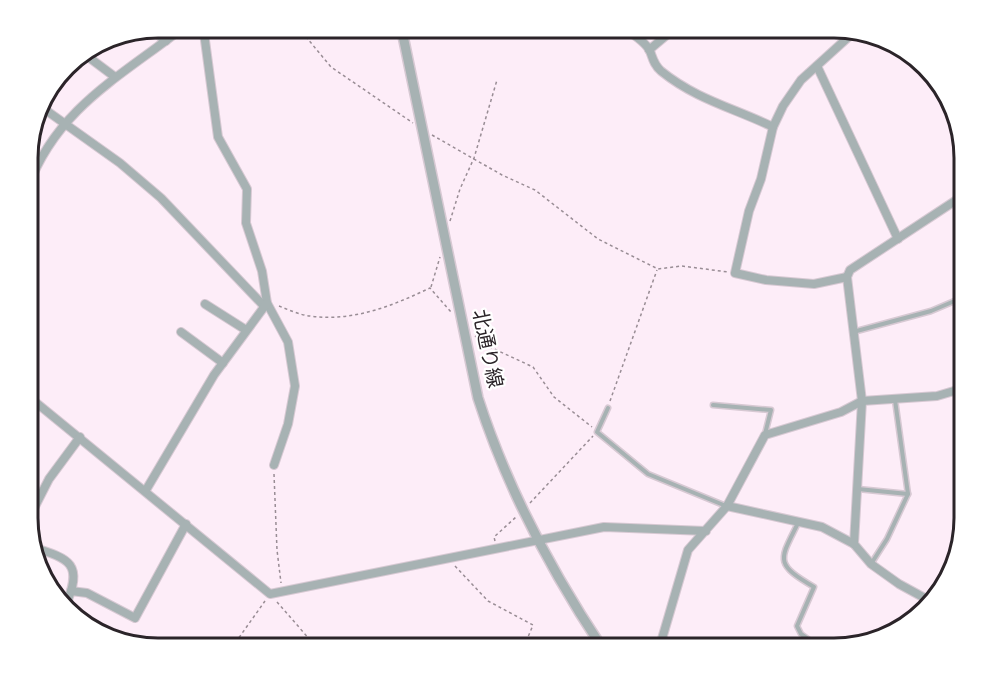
<svg xmlns="http://www.w3.org/2000/svg" width="991" height="676" font-family="Overpass,'Noto Sans JP',sans-serif">
<style>
.lines{fill:none;stroke-linecap:round;stroke-linejoin:round}
.service-casing{stroke:#d7c9d3;stroke-width:7}
.minor-casing{stroke:#d7c9d3;stroke-width:10}
.tertiary-casing{stroke:#d7c9d3;stroke-width:12}
.path{stroke:#998d95;stroke-width:1.5;stroke-dasharray:3 3;stroke-linecap:butt}
.service{stroke:#a7b2b3;stroke-width:4}
.minor{stroke:#a7b2b3;stroke-width:8}
.tertiary{stroke:#a7b2b3;stroke-width:9}
.labels{text-anchor:middle;dominant-baseline:central;stroke-width:4.5;stroke-linejoin:round;paint-order:stroke}
.street-label{font-size:20px;fill:#2b2429;stroke:#fff}
.rim{fill:none;stroke:#2b2429;stroke-width:3}
</style>
<rect width="100%" height="100%" fill="#fdedf8"/>
<g class="lines">
<g class="service-casing">
<g id="service">
<path d="M853,332L931,311L964,297"/>
<path d="M713,405L771,410L765,434"/>
<path d="M608,408L597,432L648,474L726,506"/>
<path d="M858,489L908,494L895,400"/>
<path d="M799,521C780,560 773,563 814,587L797,626L801,634L808,639"/>
<path d="M871,564L887,539L908,494"/>
</g>
</g>
<g class="minor-casing">
<g id="minor">
<path d="M625,29C633,34 646,43 650,51C653,59 654,65 661,71C697,100 734,108 773,127"/>
<path d="M204,33L218,137L247,189L246,223L262,271L267,303L288,342L295,386L288,424L274,465"/>
<path d="M157,34L166,41"/>
<path d="M649,50L674,29"/>
<path d="M83,53L115,77"/>
<path d="M817,66L898,239"/>
<path d="M40,106L120,163L161,198L263,305"/>
<path d="M28,187C56,111 116,79 176,33"/>
<path d="M847,277L814,284L766,280L735,273L749,211L761,179L773,127L783,106L801,80L854,32"/>
<path d="M205,304L246,330"/>
<path d="M181,332L223,363"/>
<path d="M28,396L270,594L604,527L706,531"/>
<path d="M146,490L214,375L267,303"/>
<path d="M727,506L822,527L854,544L871,564L899,584L932,602"/>
<path d="M28,520L49,479L80,437"/>
<path d="M854,544L862,401L847,277L850,270L964,195"/>
<path d="M32,547C70,559 84,563 65,607"/>
<path d="M71,591L87,593L135,618L186,524"/>
<path d="M659,649L688,550L727,506L765,435L841,412L862,401L937,396L964,388"/>
</g>
</g>
<g class="tertiary-casing">
<path id="tertiary" d="M402,31L478,398C507,488 551,571 603,649"/>
</g>
<g class="path">
<path d="M302,32L331,67L413,123"/>
<path d="M432,135L502,175L535,190L598,239L658,269L682,266L728,272"/>
<path d="M450,221L460,189L474,158L497,80"/>
<path d="M431,287L440,257"/>
<path d="M279,306C289,310 300,315 310,316C353,322 392,306 430,288L451,312"/>
<path d="M475,336L490,347L533,367L554,397L592,427"/>
<path d="M610,401L657,270"/>
<path d="M274,474L277,550L281,583"/>
<path d="M530,503L593,436"/>
<path d="M495,541L494,537L516,517"/>
<path d="M455,566L488,601L533,625L523,649"/>
<path d="M277,602L318,649"/>
<path d="M236,649L238,639L265,601"/>
</g>
<use href="#service" class="service"/>
<use href="#minor" class="minor"/>
<use href="#tertiary" class="tertiary"/>
</g>
<g class="labels">
<g class="street-label">
<text transform="translate(486 349) rotate(78)">北通り線</text>
</g>
</g>
<path d="M0 0H991V676H0ZM158 38H834A120 120 0 0 1 954 158V518A120 120 0 0 1 834 638H158A120 120 0 0 1 38 518V158A120 120 0 0 1 158 38Z" fill="#fff" fill-rule="evenodd"/>
<path class="rim" d="M158 38H834A120 120 0 0 1 954 158V518A120 120 0 0 1 834 638H158A120 120 0 0 1 38 518V158A120 120 0 0 1 158 38Z"/>
</svg>
